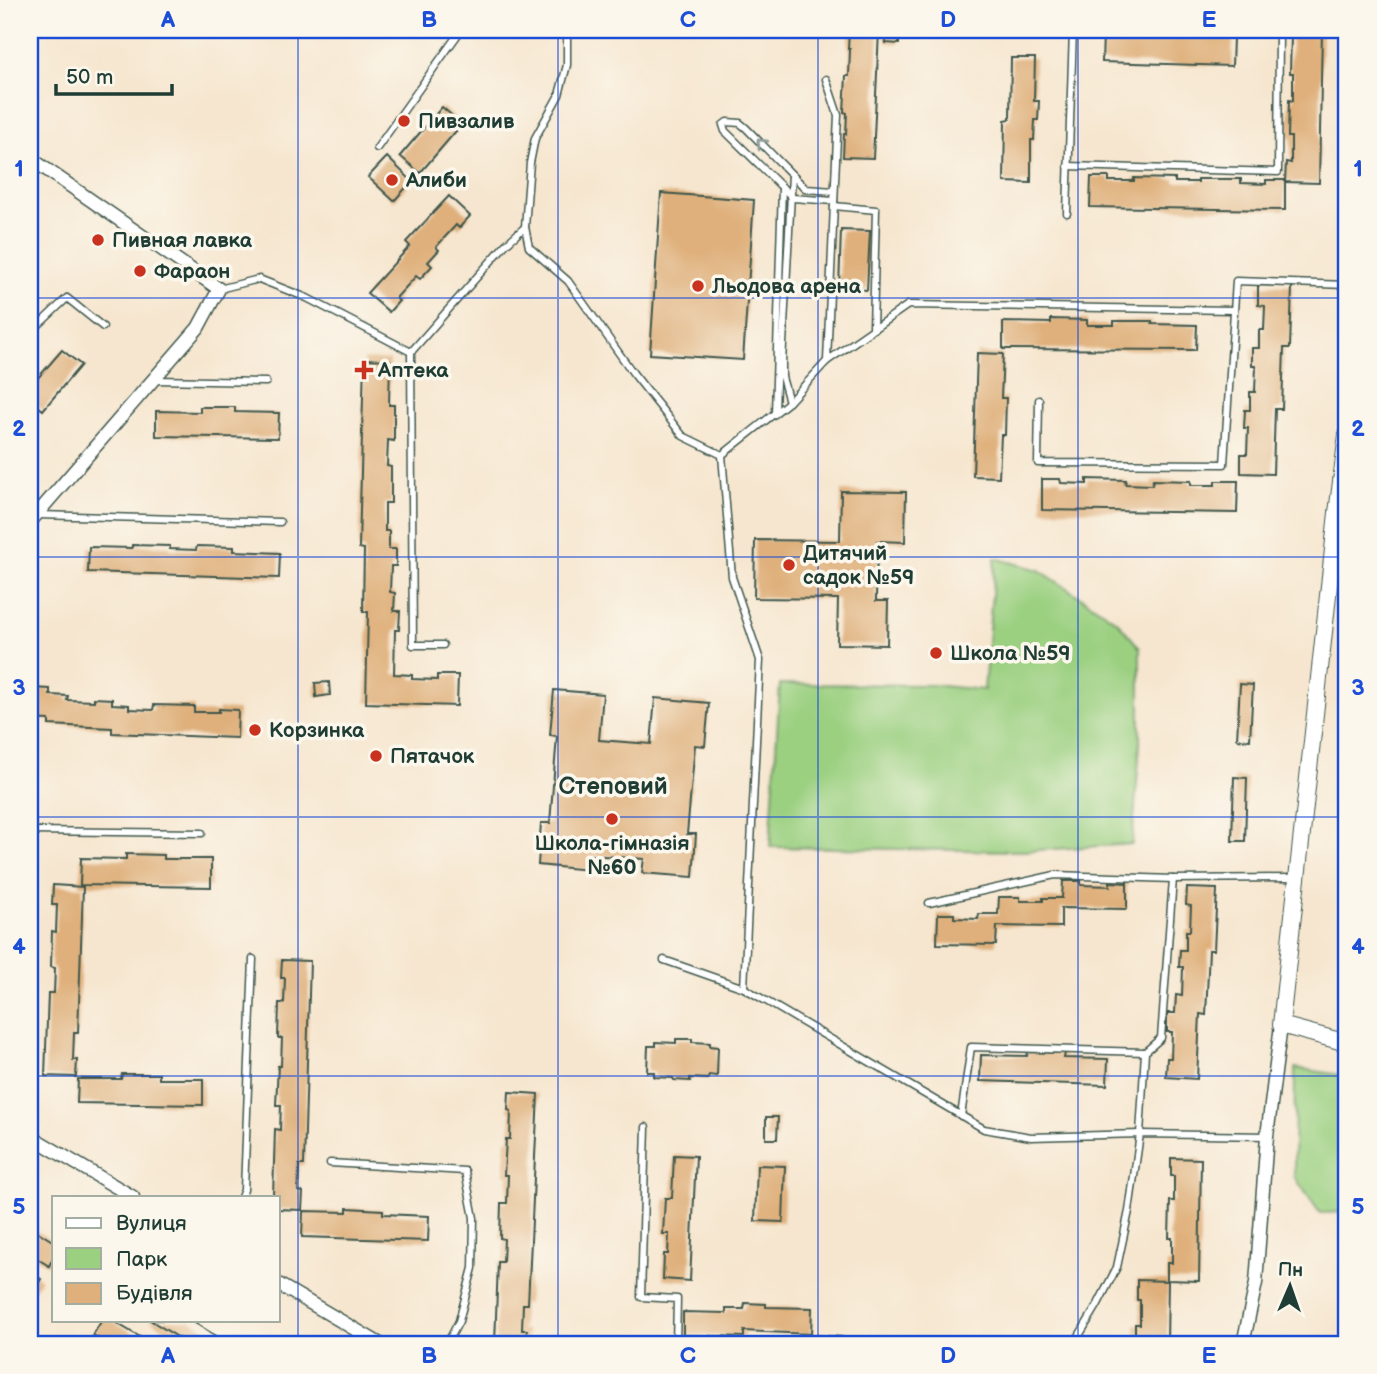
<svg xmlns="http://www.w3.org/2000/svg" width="1377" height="1374" font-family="'Balsamiq Sans',sans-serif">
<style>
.green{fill:#9bd081;stroke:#5d865a;stroke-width:2}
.building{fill:#dfb07b}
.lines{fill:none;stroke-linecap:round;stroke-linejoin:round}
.service-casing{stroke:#3f564b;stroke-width:9}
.minor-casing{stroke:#3f564b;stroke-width:15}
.tertiary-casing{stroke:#3f564b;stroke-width:18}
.service{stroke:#fff;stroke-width:6}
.minor{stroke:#fff;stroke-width:12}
.tertiary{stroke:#fff;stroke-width:16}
.oneway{stroke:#8f9e9a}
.grid{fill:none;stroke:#1d4ed8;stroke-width:2;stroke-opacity:0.55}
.poi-dot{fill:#c8321e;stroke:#fbf7ec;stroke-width:2.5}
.labels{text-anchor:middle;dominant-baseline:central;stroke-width:7;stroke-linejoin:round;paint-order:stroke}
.poi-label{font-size:21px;font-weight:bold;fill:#1f3d34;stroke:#fbf7ec;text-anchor:start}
.quarter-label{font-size:24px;font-weight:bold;fill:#1f3d34;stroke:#fbf7ec}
.neatline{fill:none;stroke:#1d4ed8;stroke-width:2.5}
.grid-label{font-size:23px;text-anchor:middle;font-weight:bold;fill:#1d4ed8}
</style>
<rect width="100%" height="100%" fill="#fbf7ec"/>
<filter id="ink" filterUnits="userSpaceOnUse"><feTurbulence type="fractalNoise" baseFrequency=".0143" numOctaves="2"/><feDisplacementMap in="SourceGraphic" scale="14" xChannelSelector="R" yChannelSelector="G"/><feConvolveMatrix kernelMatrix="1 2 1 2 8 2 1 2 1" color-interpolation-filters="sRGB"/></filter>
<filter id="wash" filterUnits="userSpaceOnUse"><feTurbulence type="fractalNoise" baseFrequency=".00686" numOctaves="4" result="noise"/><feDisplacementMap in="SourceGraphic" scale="28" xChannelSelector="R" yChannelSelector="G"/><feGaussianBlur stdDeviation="1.57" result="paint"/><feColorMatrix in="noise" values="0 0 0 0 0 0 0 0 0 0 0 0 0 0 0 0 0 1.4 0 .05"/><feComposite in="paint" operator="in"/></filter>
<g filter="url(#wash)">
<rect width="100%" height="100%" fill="#f6e6cf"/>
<g class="green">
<path d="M995,558L1039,570L1117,621L1140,648V744L1132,844L1022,851L770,847L780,684L932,685L984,690Z"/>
<path d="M1295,1068L1347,1076V1212L1320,1213L1294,1176Z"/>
</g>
<g id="blocks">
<g class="building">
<path d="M849,30L879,31L873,158L843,157L844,134H846L847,113L844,112L846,76H849L850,49H848Z"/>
<path d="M884,30H899V44L886,43Z"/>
<path d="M1295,30H1322L1319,183L1285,182L1286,162L1291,163V137H1288L1289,100L1293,101V73H1290L1291,36H1295Z"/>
<path d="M1149,32L1186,33L1185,36L1233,38L1232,66L1102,62L1103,35L1149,36Z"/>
<path d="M1011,58H1035L1034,101H1039L1038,120H1035L1034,140H1031V183L1004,182L1005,120L1010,119Z"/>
<path d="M442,107L462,124L420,173L400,156Z"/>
<path d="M387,157L412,181L394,201L368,177Z"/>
<path d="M1091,177H1109V181H1134V178L1175,179V182H1198V179H1241V183L1266,184V180H1285V210L1090,207Z"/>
<path d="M661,193L754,200L743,360L650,354Z"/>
<path d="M449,196L470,216L459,228L456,225L436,247L439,250L428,262L432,266L420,279L416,276L396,298L399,301L389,312L367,293L410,246L406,242Z"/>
<path d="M841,230L870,231L867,290L839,289Z"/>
<path d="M1258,285L1292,286L1290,348H1284L1282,409H1275L1273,474L1241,473V454H1247L1248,428H1244L1245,410H1250V392H1255L1256,366H1252V348H1259V330H1264L1265,306L1258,305Z"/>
<path d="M1051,319L1087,320V325H1114V321H1152V324L1197,325L1196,350L1003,349V322L1051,323Z"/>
<path d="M62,350L81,365L43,410L30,400V387Z"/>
<path d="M977,353L1003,354L1001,398H1006L1005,435H1001L999,477L973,476Z"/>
<path d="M364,359L390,360L389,405H394V441L388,440L387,466L391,467V503H385V531H389V549H396V566H391L390,592L395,593L394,611H400L399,630H395L394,674L412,675V679L437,680V675H458L457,706L366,703L368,612H363L364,549L359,548Z"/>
<path d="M200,407H235V412L279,413L278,438L156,436V411L200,412Z"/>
<path d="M1042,479H1060L1061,483L1087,484V479L1126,480L1125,484L1152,485L1153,480L1191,481V485H1215V481H1238L1237,513L1042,510Z"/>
<path d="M841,491L906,492L905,542L877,541L876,601H888L887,645L837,644L838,599L754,598L755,540L840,541Z"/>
<path d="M132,545L170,546V549L196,550L197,546L234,547V551L280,553L279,578L88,572L89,547L132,548Z"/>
<path d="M329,682L330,695L316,697L315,683Z"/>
<path d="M1240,684L1253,685L1250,740L1237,739Z"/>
<path d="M32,688L50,689V695L68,696L67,700L94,701V698L112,699V704L129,705V709L153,710L154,705L194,706V712H219V709L238,710L237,738L112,733V728L49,725V720L30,719V693H32Z"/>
<path d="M554,690L603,694L599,740L651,744L655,698L709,703L705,746L695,745L687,834H696L693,877L642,873L644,859L590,855L589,870L538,865L541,823H550L557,736L550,735Z"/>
<path d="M1234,777L1247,778L1245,841H1232Z"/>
<path d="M126,854L164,855V859H211V887L80,885L81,858L126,859Z"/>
<path d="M1063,881H1081V885L1110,886V882L1127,883V909L1061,908V927L997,926L996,945L937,944L938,914H954V918L978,919L979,914H998L999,897H1020V901H1043V898H1062Z"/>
<path d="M53,885L83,887L78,1033H74L73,1060H77L76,1077L45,1076L48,993H54L55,968L51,967L52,931L56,932L57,905H52Z"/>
<path d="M1187,888L1217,889L1214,950H1209L1206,1015L1200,1014L1197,1079L1166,1077L1167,1058H1171L1172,1032H1167V1013H1175L1176,995L1182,996L1183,967H1179L1180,950H1186V931H1190L1191,906L1186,905Z"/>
<path d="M282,960L310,961L304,1165H299L298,1191L303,1192L302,1210L278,1209V1197H273L275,1129L280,1130L281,1105H276L278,1066H281L282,1038H278L279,1003H284L285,978H281Z"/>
<path d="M676,1039H692V1042L710,1043V1046L718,1047L717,1076L709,1075L708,1079L690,1078V1081L674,1080L673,1078L654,1077V1072H647L648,1046H656V1042L676,1043Z"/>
<path d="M1028,1052L1065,1053L1064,1058L1108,1059L1107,1085L980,1081L981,1055L1027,1056Z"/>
<path d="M122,1074H159V1079H203V1105L77,1103L78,1079H121Z"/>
<path d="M509,1092L538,1094L528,1304H523L522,1330H527L526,1344H495L498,1262H503L504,1239L500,1238L501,1203H507L508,1175H504L506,1139H510L511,1111L508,1110Z"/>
<path d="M766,1117H778L777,1139H766Z"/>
<path d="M674,1155L696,1156L690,1281L663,1279L664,1254H668L669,1234H663L665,1198H672Z"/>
<path d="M1171,1158L1201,1159L1199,1281L1167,1280V1263H1172V1238H1169L1170,1201H1174V1176H1171Z"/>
<path d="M757,1165L785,1166L783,1222L755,1221Z"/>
<path d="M347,1208L383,1210V1214L429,1216L428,1241L302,1237L303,1211L347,1212Z"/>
<path d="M30,1227L54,1242V1256L49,1266L30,1254Z"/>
<path d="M30,1272L41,1279L30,1297Z"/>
<path d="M1137,1280L1168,1281L1167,1344H1135V1324H1140V1300H1137Z"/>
<path d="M745,1303L766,1304V1307L812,1308L811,1334L744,1331V1337L683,1335V1312L726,1313V1309H744Z"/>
<path d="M102,1320H111L152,1344H109L93,1335Z"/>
<path d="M150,1320H190L229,1344H189Z"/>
<path d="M812,1335L842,1337L841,1344H811Z"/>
</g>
</g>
</g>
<g filter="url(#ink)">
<use href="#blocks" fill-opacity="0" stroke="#3f564b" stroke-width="2"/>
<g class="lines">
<g class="service-casing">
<g id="service">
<path d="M567,30V65L559,95L535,138L530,163L525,227L529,247L568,281L633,373L683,436L722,455L789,402L827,361L838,115L826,79"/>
<path d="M1209,30L1279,32"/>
<path d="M377,148L461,30"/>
<path d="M1068,166L1278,172L1279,30"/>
<path d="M834,201L793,198L725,131L723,125L727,122L740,123L746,128L806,189L834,191"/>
<path d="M834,206L876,210L873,329"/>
<path d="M1067,213L1073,30"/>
<path d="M219,289L259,279L307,298L411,352"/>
<path d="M30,333L67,298L103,327"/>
<path d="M827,361L908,305L1234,310"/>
<path d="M155,380L266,382"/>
<path d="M1039,400L1038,463L1224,464L1236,281L1347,285"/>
<path d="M789,402L782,377V363L792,175"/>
<path d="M775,414L782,187"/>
<path d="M39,515L280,522"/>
<path d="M443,645H413L411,352L506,244L525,227"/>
<path d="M30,831L202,833"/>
<path d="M929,903L1055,875L1173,879L1295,878"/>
<path d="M664,960L744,988L760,660L732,577L722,455"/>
<path d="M744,988L984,1129L1031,1137L1140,1134L1267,1136"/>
<path d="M961,1116L971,1047L1145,1052"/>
<path d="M646,1127L641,1297L677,1299L676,1344"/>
<path d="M330,1163L465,1171L474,1218L473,1268L459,1321L447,1344"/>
<path d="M241,1197L244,1190L253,959"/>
<path d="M1074,1344L1097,1306L1117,1267L1129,1211L1140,1134L1145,1052L1161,1038L1173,879"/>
</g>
</g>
<g class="minor-casing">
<g id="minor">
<path d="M30,158L219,289L198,328L30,522"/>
<path d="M1337,513L1347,532"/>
<path d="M30,1136L133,1197"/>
<path d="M278,1284L380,1344"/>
<path d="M1243,1344L1256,1283L1267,1136L1281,1025"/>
</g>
</g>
<g class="tertiary-casing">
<path id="tertiary" d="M1347,435L1337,513L1281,1025L1347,1043"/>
</g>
<use href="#service" class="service"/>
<use href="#minor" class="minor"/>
<use href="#tertiary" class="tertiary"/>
</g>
<defs><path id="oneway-chevron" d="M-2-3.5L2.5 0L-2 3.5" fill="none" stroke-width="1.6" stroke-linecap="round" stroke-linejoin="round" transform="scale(1.75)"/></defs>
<use class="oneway" href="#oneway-chevron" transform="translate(761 143) rotate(-135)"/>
</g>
<path class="grid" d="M298,30V1344M558,30V1344M818,30V1344M1078,30V1344M30,298H1347M30,557H1347M30,817H1347M30,1076H1347"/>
<g class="poi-dot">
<circle cx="404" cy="121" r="7"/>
<circle cx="392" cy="180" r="7"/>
<circle cx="98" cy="240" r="7"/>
<circle cx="140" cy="271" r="7"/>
<circle cx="698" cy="286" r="7"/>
<path d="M360.5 359.5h7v7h7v7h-7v7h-7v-7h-7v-7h7z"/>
<circle cx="789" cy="565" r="7"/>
<circle cx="936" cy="653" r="7"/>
<circle cx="255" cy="730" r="7"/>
<circle cx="376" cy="756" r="7"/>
<circle cx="612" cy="819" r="7"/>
</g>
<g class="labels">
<g class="poi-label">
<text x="418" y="121">Пивзалив</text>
<text x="406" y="180">Алиби</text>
<text x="112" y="240">Пивная лавка</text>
<text x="154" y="271">Фараон</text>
<text x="712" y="286">Льодова арена</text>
<text x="378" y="370">Аптека</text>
<text x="803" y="553">Дитячий<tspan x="803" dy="24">садок №59</tspan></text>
<text x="950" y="653">Школа №59</text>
<text x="269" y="730">Корзинка</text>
<text x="390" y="756">Пятачок</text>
<text x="612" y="843" text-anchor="middle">Школа-гімназія<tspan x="612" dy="24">№60</tspan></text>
</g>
<g class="quarter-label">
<text x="613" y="786">Степовий</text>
</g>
</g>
<rect width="1377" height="1374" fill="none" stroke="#fbf7ec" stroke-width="77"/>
<rect x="52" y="1196" width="228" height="126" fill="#fbf7ec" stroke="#a3ada2" stroke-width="2"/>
<rect x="66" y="1218" width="35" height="10" fill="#ffffff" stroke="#a3ada2" stroke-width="2"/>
<text x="116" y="1230" font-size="21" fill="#1f3d34">Вулиця</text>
<rect x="66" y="1248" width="35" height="21" fill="#9bd081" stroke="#a3ada2" stroke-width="2"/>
<text x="116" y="1266" font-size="21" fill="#1f3d34">Парк</text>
<rect x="66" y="1283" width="35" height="21" fill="#dfb07b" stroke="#a3ada2" stroke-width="2"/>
<text x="116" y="1300" font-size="21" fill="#1f3d34">Будівля</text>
<g transform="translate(1290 1286) rotate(2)" stroke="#fbf7ec" stroke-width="5" paint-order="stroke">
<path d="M0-5L12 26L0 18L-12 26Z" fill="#1f3d34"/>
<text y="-10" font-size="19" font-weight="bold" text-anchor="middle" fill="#1f3d34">Пн</text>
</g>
<path d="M56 84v10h116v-10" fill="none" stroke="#1f3d34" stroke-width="3.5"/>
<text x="66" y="84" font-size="21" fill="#1f3d34" stroke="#fbf7ec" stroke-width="5" paint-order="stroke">50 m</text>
<rect x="38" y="38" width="1300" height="1298" class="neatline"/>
<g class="grid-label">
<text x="168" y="27">A</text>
<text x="429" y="27">B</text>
<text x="688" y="27">C</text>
<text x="948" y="27">D</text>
<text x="1209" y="27">E</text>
<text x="19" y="176">1</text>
<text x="1358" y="176">1</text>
<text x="19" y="436">2</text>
<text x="1358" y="436">2</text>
<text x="19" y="695">3</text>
<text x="1358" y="695">3</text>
<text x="19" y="954">4</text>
<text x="1358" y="954">4</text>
<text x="19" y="1214">5</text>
<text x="1358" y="1214">5</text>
<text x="168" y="1363">A</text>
<text x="429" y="1363">B</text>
<text x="688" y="1363">C</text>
<text x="948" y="1363">D</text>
<text x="1209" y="1363">E</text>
</g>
</svg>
